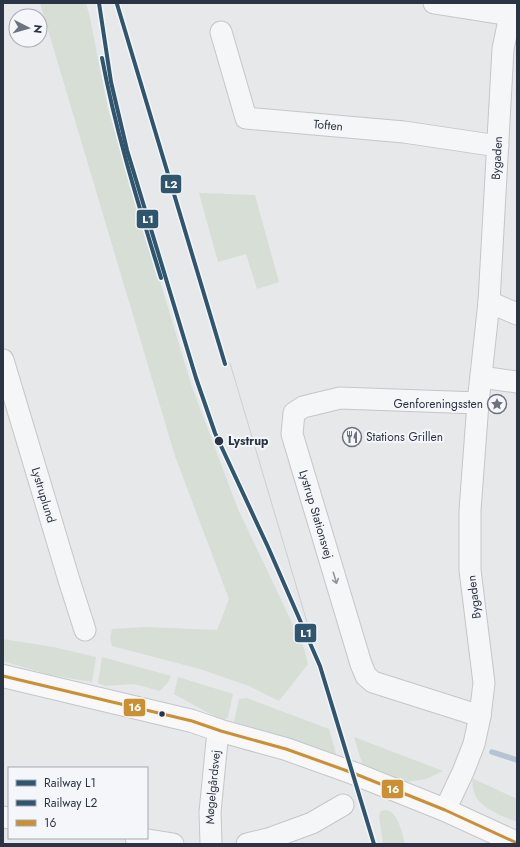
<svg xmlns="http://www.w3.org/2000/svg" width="520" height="847" font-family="Jost,sans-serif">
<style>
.green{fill:#d6ded6}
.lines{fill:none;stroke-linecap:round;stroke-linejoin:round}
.stream{stroke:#b4c4d5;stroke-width:5.5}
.street-casing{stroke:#c4c6c8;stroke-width:23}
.secondary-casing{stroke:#c4c6c8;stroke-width:24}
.street{stroke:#f5f6f7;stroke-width:21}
.secondary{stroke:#f8f8f8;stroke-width:22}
.tram{stroke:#cecfd2;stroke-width:1}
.bus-1-casing{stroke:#f4f6f9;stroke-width:6}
.bus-1{stroke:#ca9033;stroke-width:3}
.rail-1-casing{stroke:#f4f6f9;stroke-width:7}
.rail-2-casing{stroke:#f4f6f9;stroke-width:7}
.rail-1{stroke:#30556e;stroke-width:4}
.rail-2{stroke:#30556e;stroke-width:4}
.oneway{stroke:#90959e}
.stop-dot{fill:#2b3445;stroke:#f4f6f9;stroke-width:1.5}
.labels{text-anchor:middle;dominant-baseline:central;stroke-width:4;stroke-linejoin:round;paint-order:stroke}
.street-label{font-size:12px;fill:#2b3445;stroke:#f4f6f9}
.poi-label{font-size:12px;fill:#2b3445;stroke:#f4f6f9;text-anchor:end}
.stop-label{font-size:12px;font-weight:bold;fill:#2b3445;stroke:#f4f6f9;text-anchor:start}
.line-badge{stroke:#f4f6f9;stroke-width:1.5}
.badge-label{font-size:11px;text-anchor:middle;font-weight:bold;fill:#fff}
</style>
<rect width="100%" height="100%" fill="#e6e8ea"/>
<g class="green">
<path d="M40,3H86L90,18L108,109L192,387L238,509L304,648L308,664L279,701L249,686L200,669L112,646L110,638L112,629L145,627L217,630L229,599L175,456Z"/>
<path d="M199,193L255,195L279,282L257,289L246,254L218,262Z"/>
<path d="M3,639L53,647L96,657L92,682L50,675L3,661Z"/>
<path d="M102,657L171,676L168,682L160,691L134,684L105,686L98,683Z"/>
<path d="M178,677L233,694L228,717L223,721L174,694Z"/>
<path d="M247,698L329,729L337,757L234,722L239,699Z"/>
<path d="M354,737L443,771L426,779L406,782L363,766Z"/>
<path d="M472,778L517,799V822C501,815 476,808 473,788C472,784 473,781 472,778Z"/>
<path d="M386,810C388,811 390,811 392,813C399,818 403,836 405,844H383L379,815L381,811Z"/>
</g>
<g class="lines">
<path class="stream" d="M492,752L517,760"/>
<g class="street-casing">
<g id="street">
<path d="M434,3L510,15"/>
<path id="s1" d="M221,32L246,118L404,132L498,146"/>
<path d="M489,302L517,314"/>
<path id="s2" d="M3,360L69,580L85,630"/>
<path d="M481,377L517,382"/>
<path id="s3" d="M478,403L340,398L303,407L294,413L292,434L361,664L366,676L373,682L480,716"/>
<path id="s4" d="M445,810L463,772L474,744L480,716L484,683L470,570V510L478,403L489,302L503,49L510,15L514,3"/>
<path d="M3,817L9,818"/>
<path d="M136,838L173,844"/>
<path id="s5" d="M211,844L210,812L217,741L221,731"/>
<path d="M247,844L268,839L312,823L343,805"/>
</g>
</g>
<g class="secondary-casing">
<path id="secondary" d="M3,676L192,721L221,731L286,749L353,773L445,810L517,843"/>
</g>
<use href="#street" class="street"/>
<use href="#secondary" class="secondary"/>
<path class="tram" d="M230,363L320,666"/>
<g class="bus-1-casing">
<path id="bus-1" d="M3,676L192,721L221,731L286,749L353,773L445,810L517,843"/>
</g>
<use href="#bus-1" class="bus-1"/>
<g class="rail-1-casing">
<path id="rail-1" d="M99,3L111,82L127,150L196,378L215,433L268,547L320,666L374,844"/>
</g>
<g class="rail-2-casing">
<g id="rail-2">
<path d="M117,4L225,364"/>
<path d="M102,58C116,133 139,206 161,278"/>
</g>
</g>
<use href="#rail-1" class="rail-1"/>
<use href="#rail-2" class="rail-2"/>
</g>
<defs><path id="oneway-shaft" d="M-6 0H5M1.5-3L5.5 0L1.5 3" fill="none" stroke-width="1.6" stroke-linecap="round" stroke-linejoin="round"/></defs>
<use class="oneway" href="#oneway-shaft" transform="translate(335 578) rotate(73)"/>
<defs>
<g id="sight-ring" transform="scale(1)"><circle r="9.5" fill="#f4f6f9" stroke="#6c737f" stroke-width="1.5"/><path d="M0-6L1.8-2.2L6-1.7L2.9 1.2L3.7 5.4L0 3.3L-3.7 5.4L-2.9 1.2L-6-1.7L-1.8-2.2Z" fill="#6c737f"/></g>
<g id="restaurant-ring" transform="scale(1)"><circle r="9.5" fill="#f4f6f9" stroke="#6c737f" stroke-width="1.5"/><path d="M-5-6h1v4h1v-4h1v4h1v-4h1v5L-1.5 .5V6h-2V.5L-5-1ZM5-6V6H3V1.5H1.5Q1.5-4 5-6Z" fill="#6c737f"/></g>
</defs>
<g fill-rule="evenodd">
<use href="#sight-ring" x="497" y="404"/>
<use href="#restaurant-ring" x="352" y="437"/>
</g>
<g class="stop-dot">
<circle cx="219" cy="441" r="5"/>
<circle cx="162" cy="714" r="3.5"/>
</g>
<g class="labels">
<g class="street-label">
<text stroke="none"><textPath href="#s1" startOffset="172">Toften</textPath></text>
<text stroke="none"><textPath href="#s4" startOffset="661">Bygaden</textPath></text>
<text stroke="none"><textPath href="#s2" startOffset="141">Lystruplund</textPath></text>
<text stroke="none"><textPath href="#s3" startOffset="292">Lystrup Stationsvej</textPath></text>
<text transform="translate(474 597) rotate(-97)">Bygaden</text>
<text stroke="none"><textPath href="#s5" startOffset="57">Møgelgårdsvej</textPath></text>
</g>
<g class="poi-label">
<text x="483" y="404">Genforeningssten</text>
<text x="366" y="437" text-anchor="start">Stations Grillen</text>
</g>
<g class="stop-label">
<text x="228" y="441">Lystrup</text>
</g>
</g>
<g class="line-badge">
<rect x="160" y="174" width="22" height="20" rx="4" fill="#30556e"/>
<rect x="136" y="209" width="23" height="20" rx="4" fill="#30556e"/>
<rect x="294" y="623" width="23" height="20" rx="4" fill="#30556e"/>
<rect x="123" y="698" width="23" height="19" rx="4" fill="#ca9033"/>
<rect x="381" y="779" width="23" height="20" rx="4" fill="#ca9033"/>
</g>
<g class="badge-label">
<text x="171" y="188">L2</text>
<text x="148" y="223">L1</text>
<text x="306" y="637">L1</text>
<text x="135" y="711">16</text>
<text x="393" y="793">16</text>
</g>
<rect width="520" height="847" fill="none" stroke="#2b3445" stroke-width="8"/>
<rect x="8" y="767" width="140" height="72" fill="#f4f6f9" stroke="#a4a8b1"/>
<rect x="16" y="780" width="20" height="6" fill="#30556e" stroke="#a4a8b1"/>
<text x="44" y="787" font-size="12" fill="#2b3445">Railway L1</text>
<rect x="16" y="800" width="20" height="6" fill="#30556e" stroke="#a4a8b1"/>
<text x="44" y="807" font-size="12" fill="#2b3445">Railway L2</text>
<rect x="16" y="820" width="20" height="6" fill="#ca9033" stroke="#a4a8b1"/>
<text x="44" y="827" font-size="12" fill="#2b3445">16</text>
<g transform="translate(28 28) rotate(96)"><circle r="19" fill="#f4f6f9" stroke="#a4a8b1"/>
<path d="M0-3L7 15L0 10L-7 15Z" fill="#6c737f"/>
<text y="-6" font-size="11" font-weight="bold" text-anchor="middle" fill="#2b3445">N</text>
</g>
</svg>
